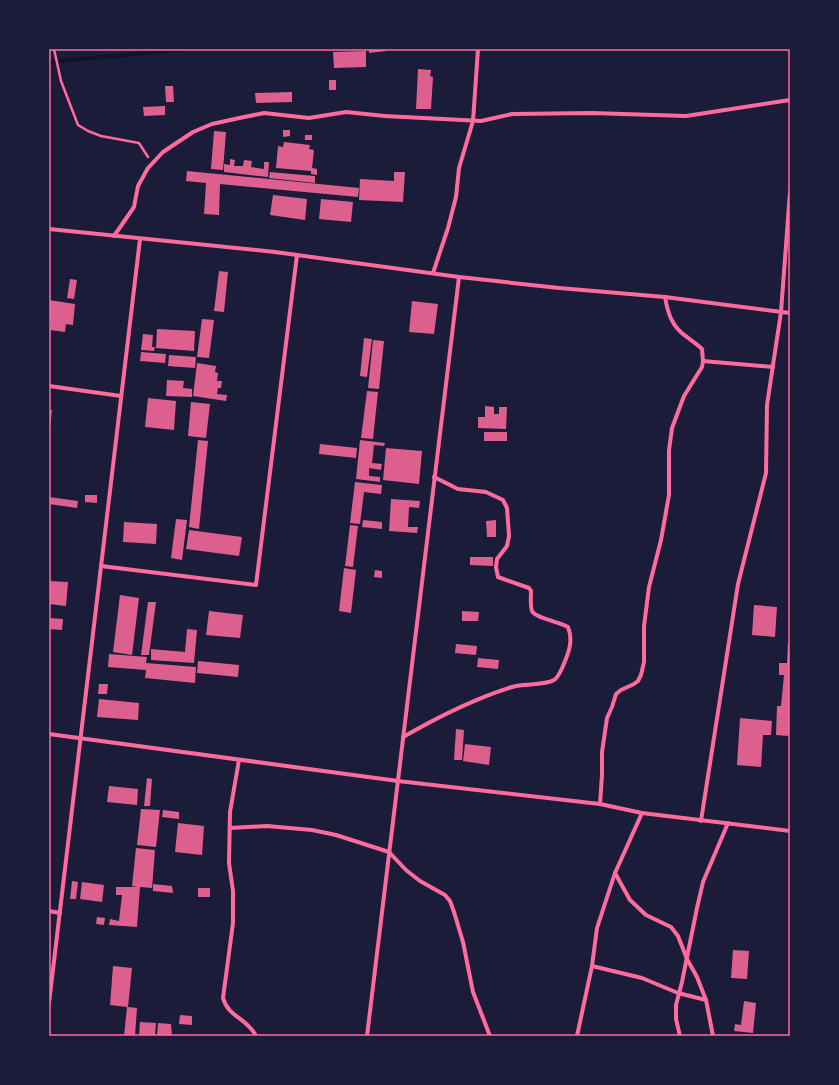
<svg xmlns="http://www.w3.org/2000/svg" width="839" height="1085" font-family="'PT Sans Narrow',sans-serif">
<style>
.lines{fill:none;stroke-linecap:round;stroke-linejoin:round}
.stream{stroke:#12122b;stroke-width:4}
.building{fill:#dd5f8e}
.path{stroke:#ff6b9d;stroke-width:2.5}
.minor{stroke:#ff6b9d;stroke-width:4}
.neatline{fill:none;stroke:#ff6b9d;stroke-width:1.5}
</style>
<rect width="100%" height="100%" fill="#1b1b3a"/>
<g class="lines">
<path class="stream" d="M49,62L189,49"/>
</g>
<g class="building">
<path d="M369,49H385L386,51L369,53Z"/>
<path d="M366,51V67L334,68L333,52Z"/>
<path d="M418,69L431,70L430,76L433,77L431,109H416Z"/>
<rect x="329" y="80" width="7" height="10"/>
<path d="M165,86H173L174,102H166Z"/>
<path d="M292,92V102L256,103L255,93Z"/>
<path d="M165,106V115L144,116L143,107Z"/>
<path d="M283,130H290V136L283,137Z"/>
<path d="M214,131L226,132L223,170L211,169Z"/>
<rect x="305" y="135" width="7" height="5"/>
<path d="M284,142L310,145L309,149L314,150L312,168L317,169V175L311,174V171L276,168L278,146L283,147Z"/>
<path d="M230,159L235,160L234,166H243L244,160L252,161L251,167L264,169V162H269L268,177L224,172V164L230,165Z"/>
<path d="M187,171L359,188L358,197L220,184L219,215L204,214L206,183L186,181Z"/>
<path d="M270,172L315,176V183L269,178Z"/>
<path d="M394,172H405L403,202L359,200L360,179L394,181Z"/>
<path d="M273,195L307,199L305,220L270,215Z"/>
<path d="M321,199L353,202L351,222L319,219Z"/>
<path d="M219,271L228,272L224,312L214,311Z"/>
<path d="M70,279L77,280L74,299L67,298Z"/>
<path d="M49,300L75,304L73,325L66,324L65,332L50,330L51,323H49Z"/>
<path d="M412,301L438,304L434,334L409,332Z"/>
<path d="M202,319L214,320L209,358L197,357Z"/>
<path d="M157,329L195,331L194,351L156,348Z"/>
<path d="M143,334L153,335L152,347H155L154,351L141,350Z"/>
<path d="M364,338L372,339L367,377L360,376Z"/>
<path d="M373,340L384,341L379,389L368,388Z"/>
<path d="M141,352L166,354L165,363L140,361Z"/>
<path d="M169,355L196,357L195,368L168,366Z"/>
<path d="M197,363L216,366L215,372L218,373L217,381H222L221,388H218L217,394L227,395L226,401L193,396Z"/>
<path d="M167,380L184,381L183,388L192,389V397L166,396Z"/>
<path d="M367,391L378,392L373,439L361,438Z"/>
<path d="M148,398L176,401L174,430L145,427Z"/>
<path d="M191,402L210,404L206,438L188,436Z"/>
<path d="M485,406L494,407V414H499V407H507L506,429L478,428V417H485Z"/>
<path d="M49,410H52L50,427H49Z"/>
<rect x="484" y="432" width="23" height="9"/>
<path d="M198,440L208,441L199,529L189,527Z"/>
<path d="M360,440L385,443L384,446L374,445L372,463L382,464L381,470L369,468V476L380,477V482L356,479Z"/>
<path d="M320,444L357,448L356,458L319,454Z"/>
<path d="M386,448L422,451L419,484L383,480Z"/>
<path d="M355,482L382,485L381,494L364,492L360,524L350,523Z"/>
<path d="M85,495H97V503L85,502Z"/>
<path d="M49,497L78,501L77,508L49,504Z"/>
<path d="M391,499L420,501L419,508L409,507L408,527H418L417,533L389,531Z"/>
<path d="M176,519L187,520L182,560L171,558Z"/>
<path d="M363,520L382,522V529L362,527Z"/>
<path d="M496,520V537H487L486,521Z"/>
<path d="M124,522L157,524L156,544L123,542Z"/>
<path d="M350,525L358,526L353,567L345,566Z"/>
<path d="M189,530L242,537L239,556L186,549Z"/>
<path d="M470,557H493V566L470,565Z"/>
<path d="M344,568L356,570L351,613L339,611Z"/>
<path d="M375,570L382,571V578L374,577Z"/>
<path d="M49,581L68,582L66,606L49,604Z"/>
<path d="M120,595L139,598L132,655L113,652Z"/>
<path d="M148,602H156L149,655H141Z"/>
<path d="M754,605L777,607L775,637L752,635Z"/>
<path d="M209,611L243,615L240,638L206,635Z"/>
<path d="M462,611L479,612L478,621H462Z"/>
<path d="M49,618L63,619L62,630L49,629Z"/>
<path d="M187,629L197,630L194,663L151,660V649L185,652Z"/>
<path d="M788,643H790V731H789L788,736L776,735L777,706H781L784,675H779V663H787Z"/>
<path d="M456,644L477,646L476,655L455,653Z"/>
<path d="M109,654L147,657L146,663L196,667L195,683L145,678L146,670L108,667Z"/>
<path d="M478,658L499,660L498,669L477,667Z"/>
<path d="M198,661L239,665L238,677L197,673Z"/>
<path d="M99,684H108L107,694H98Z"/>
<path d="M99,699L139,703L138,720L97,717Z"/>
<path d="M740,718L772,721L771,735H763L761,767L737,765Z"/>
<path d="M456,729L464,730L462,760H454Z"/>
<path d="M465,744L491,747L489,765L463,761Z"/>
<path d="M147,778L152,779L150,806H144Z"/>
<path d="M109,786L138,789L137,805L107,802Z"/>
<path d="M141,809L160,810L156,847L137,845Z"/>
<path d="M163,810L179,812V819L162,817Z"/>
<path d="M178,823L204,826L202,855L175,852Z"/>
<path d="M136,848L155,850L152,888L140,887L137,927L109,925L110,919L119,921L122,895H116V887H137L132,886Z"/>
<path d="M72,881L78,882L76,899H70Z"/>
<path d="M82,882L104,885L102,902L80,899Z"/>
<path d="M153,884L172,886L173,893L153,891Z"/>
<rect x="198" y="888" width="12" height="9"/>
<path d="M97,917L105,918L104,925L96,924Z"/>
<path d="M733,950L749,951L747,979L731,978Z"/>
<path d="M113,966L132,968L128,1007L137,1008L135,1036H124L127,1007L110,1005Z"/>
<path d="M744,1001L756,1003L753,1033L734,1031L735,1024L741,1025Z"/>
<path d="M180,1015L192,1016V1025L179,1024Z"/>
<path d="M140,1022L156,1023L155,1036H139Z"/>
<path d="M158,1023L171,1024L172,1036H157Z"/>
</g>
<g class="lines">
<path class="path" d="M54,49L61,81L78,125L88,131L101,136L139,143L148,157"/>
<g class="minor">
<path d="M49,229L275,252L459,277L559,288L665,297L790,313"/>
<path d="M114,236L134,207L138,186L148,168L163,152L193,132L212,124L244,117L264,113L309,118L346,112L385,116L481,121L512,114L592,113L686,116L790,100"/>
<path d="M433,273L448,228L456,197L459,168L473,121L478,49"/>
<path d="M703,361L773,367"/>
<path d="M49,386L121,396"/>
<path d="M101,566L256,585L297,255"/>
<path d="M49,734L398,781L600,804L642,813L790,831"/>
<path d="M403,737C438,717 473,699 512,687C523,683 543,686 554,680C560,677 569,652 570,645C571,638 570,632 568,627C560,622 535,618 532,611C530,605 531,597 531,591L529,588L498,577L496,567L497,559L507,546L509,536L507,508L503,500L486,492L458,489L434,477"/>
<path d="M239,760L230,812L229,863L233,891V923L223,998C228,1017 247,1018 256,1036"/>
<path d="M600,804L602,775V752L607,718L612,707L616,694L621,690L634,684L638,681L641,675L644,662V626L649,587L661,540L669,495V450L672,428L684,396L702,367L703,361L702,349C697,344 692,341 687,337C672,327 668,314 665,297"/>
<path d="M701,821L738,584L766,473L767,405L781,312L790,192"/>
<path d="M230,828L267,826L312,830L336,835L389,852L406,870L420,881L445,895L450,901L454,912L463,942L473,992L490,1036"/>
<path d="M615,873L630,900L646,915L671,927L678,936L687,959L697,977L706,1000L713,1036"/>
<path d="M49,911L60,913"/>
<path d="M592,966L642,978L678,993L706,1000"/>
<path d="M49,1003L140,239"/>
<path d="M367,1036L459,277"/>
<path d="M577,1036L592,966L597,928L615,873L642,813"/>
<path d="M680,1036L676,1019V1005L682,982L697,908L703,882L728,823"/>
</g>
</g>
<rect width="839" height="1085" fill="none" stroke="#1b1b3a" stroke-width="100"/>
<rect x="50" y="50" width="739" height="985" class="neatline"/>
</svg>
